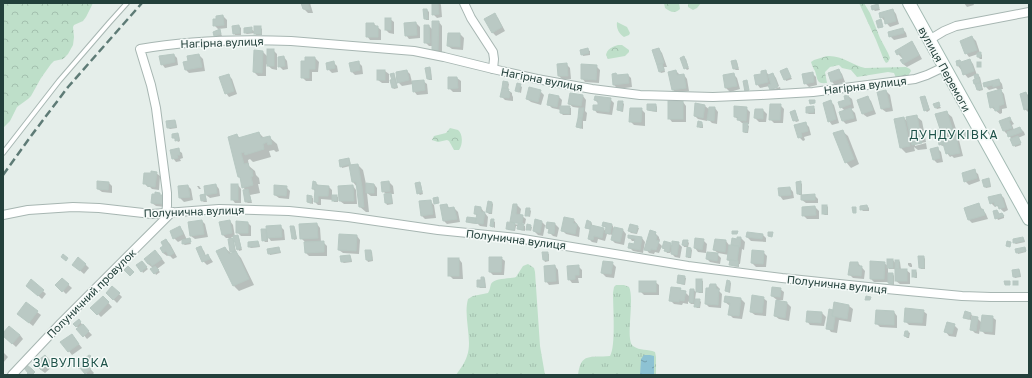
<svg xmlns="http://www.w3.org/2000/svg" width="1032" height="378" font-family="'Golos Text',sans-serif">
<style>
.grass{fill:url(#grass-tufts)}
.forest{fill:url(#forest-crowns)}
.water{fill:url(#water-ripples)}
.shadow{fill:#0003}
.building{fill:#bac9c4;stroke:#b7c8c2}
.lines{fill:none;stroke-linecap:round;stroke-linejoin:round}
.lane-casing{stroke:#a7b6b2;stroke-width:6}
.street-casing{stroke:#a7b6b2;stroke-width:10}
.secondary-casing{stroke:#a3bab3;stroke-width:14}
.lane{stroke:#fff;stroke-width:4}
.street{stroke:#fff;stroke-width:8}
.secondary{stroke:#fff;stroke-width:12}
.rail{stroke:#5e7b76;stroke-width:2.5;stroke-dasharray:8 4;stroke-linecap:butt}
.labels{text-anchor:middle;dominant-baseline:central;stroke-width:3;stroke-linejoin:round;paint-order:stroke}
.street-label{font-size:11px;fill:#23403b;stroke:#f5faf8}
.neighbourhood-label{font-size:12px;letter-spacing:1px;fill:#1f534a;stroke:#f5faf8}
</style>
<defs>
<pattern id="grass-tufts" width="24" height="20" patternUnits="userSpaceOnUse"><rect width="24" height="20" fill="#bedfc9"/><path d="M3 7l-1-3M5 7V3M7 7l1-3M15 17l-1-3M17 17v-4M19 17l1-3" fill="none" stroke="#a3c0ae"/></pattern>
<pattern id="forest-crowns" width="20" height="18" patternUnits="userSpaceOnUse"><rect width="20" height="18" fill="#bedfc9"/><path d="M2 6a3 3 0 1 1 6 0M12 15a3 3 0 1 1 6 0" fill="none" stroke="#a3c0ae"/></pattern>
<pattern id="water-ripples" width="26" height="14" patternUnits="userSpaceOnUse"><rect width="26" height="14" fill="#8dc2d3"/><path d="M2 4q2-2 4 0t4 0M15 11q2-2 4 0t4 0" fill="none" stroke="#739fac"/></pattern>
</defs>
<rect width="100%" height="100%" fill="#e5eeea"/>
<g class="grass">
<path d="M528,264L534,268L535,272L540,346L545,375H456C460,369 465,363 467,356C473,340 463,317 468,299L473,296L488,293C490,290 490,287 491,284C494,278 510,279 516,277L523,266Z"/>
<path d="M616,285H624L629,287C635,299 625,340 633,346C640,351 648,349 655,352L656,357V375H578C581,352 590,358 610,356C616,347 613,307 613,293L614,287Z"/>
</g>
<g class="forest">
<path d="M3,3H93L86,17L83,21L74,25L73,27L74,37L73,45L68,54L63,59L54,61L51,64L41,78L31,96L28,99L17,107L10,121L3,128Z"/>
<path d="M664,3H679L680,9C675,14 670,12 665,8Z"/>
<path d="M688,3H701L697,8L693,10L688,7Z"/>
<path d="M859,3H864L870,13L880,38L888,53L890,58L888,62L886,63L884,60L876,40Z"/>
<path d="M617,22L627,27L630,33L629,35L624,37C619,34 616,28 617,22Z"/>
<path d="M618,45H622L629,50V52L625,56L608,59L606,55C607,49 612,47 618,45Z"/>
<path d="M827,56C842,55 852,65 865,68L906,67L910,69L911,71L908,76L896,78L894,73L888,72L857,77L851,70L842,68L839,65L830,67L825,72L827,83C816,84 818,80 815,71C813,68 812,65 811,62L814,60Z"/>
<path d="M450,128L458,130C463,134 463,145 459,150H454L449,141L447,140L438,142L432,140L434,136L446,133Z"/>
</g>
<path class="water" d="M644,355H650L654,356V375H640L641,359Z"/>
<g class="shadow">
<path d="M302,3H310L313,13H308L304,9Z"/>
<path d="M433,3H440L441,5L442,17L437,18L433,14Z"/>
<path d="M964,3H973L974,5L967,7Z"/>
<path d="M878,5L880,10L875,11L873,9Z"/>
<path d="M427,10L429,12V20H426L425,18Z"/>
<path d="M893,10L896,14L899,24L890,27L881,17Z"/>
<path d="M494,14L498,18L505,31L496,36L492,32Z"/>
<path d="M223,16L227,20V28L218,29L214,25L217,19Z"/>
<path d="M390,19L394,22V34L389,33L386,30Z"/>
<path d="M439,22L442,26V53H436L433,49V46H429L425,42V26H429L433,30Z"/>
<path d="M416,23L420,27V38L409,39L406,35Z"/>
<path d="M374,24L381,30V40H370L367,36Z"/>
<path d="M239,26L241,28V35H235L234,33Z"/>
<path d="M260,27L262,29V35H256L255,33L247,34L245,33L251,29L255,32Z"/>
<path d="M903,29L906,33L907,37L894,40L890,36Z"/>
<path d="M220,31L222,36L217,37L214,32Z"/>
<path d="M449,34H460L464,38L463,50L452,49L448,46Z"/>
<path d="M972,37L976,41L980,53L982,55V59H980L978,57V54L969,57L966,53Z"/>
<path d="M912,42L915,46L922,59L907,67L903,64L904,59L903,57L902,58L898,54Z"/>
<path d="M659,49L662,53L667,67H664L665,72L661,73L660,72Z"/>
<path d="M273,50L277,54V70L272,69L266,64V76H258L254,72L263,52L268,57Z"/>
<path d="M588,50L590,51V55L583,56L582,54Z"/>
<path d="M174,55L177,58L178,65L165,68L162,64Z"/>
<path d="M199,55L203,59L205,71L189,73L186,70Z"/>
<path d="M284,57L287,61L288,69L283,70L279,66Z"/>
<path d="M315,58L319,62L318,72H312V81H306L302,77Z"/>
<path d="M684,58L686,59L689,69L687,70L685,68Z"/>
<path d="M970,60L973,64L977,75L980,77L983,90L979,91L978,90L974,80H976L975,75L968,78L958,66L957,62L961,63Z"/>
<path d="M736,61L737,62L739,70H736L734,69L733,62Z"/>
<path d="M358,62L362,66L363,74L355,75L352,72Z"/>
<path d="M334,63L337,66L338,72L332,73L328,69Z"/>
<path d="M566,64L570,68L571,79H562L559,76Z"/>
<path d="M596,66L600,70L599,83L585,82L582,78Z"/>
<path d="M430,68L431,70L432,80H429L428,79Z"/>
<path d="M787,70L792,79L786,81L785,79Z"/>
<path d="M839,70L842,74L845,82L835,85L832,82Z"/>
<path d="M378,71H385L389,74V83H382L378,80Z"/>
<path d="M407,71L410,74L412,82L423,81L427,84L428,94L417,95L414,91L413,84L402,86L398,82Z"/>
<path d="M676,71L680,75H684L687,79L689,91L676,93L673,90Z"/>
<path d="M765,71L769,75L773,74L776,78L779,86L774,87V89L780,87L781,91L774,93L771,89L770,86L760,88L757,84L762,74Z"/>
<path d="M812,73L816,77L817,85L809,87L805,83Z"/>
<path d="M393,74L395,76L398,88L394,89L392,87Z"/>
<path d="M733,74L737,78L740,89L730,92L726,88L724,76Z"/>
<path d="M228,75L232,79L237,94L229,97L226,93Z"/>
<path d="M613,75L618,76L628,75L631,78L632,87L618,89L614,85Z"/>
<path d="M449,78H457L461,81V92H453L449,88Z"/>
<path d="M999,80L1002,84L1003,89H1000L1004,94L1007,108L1002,109V113L1000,114L991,107L999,91L996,88L989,90L985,86Z"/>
<path d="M508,83L509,84L508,90L512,93V95L513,97V101L505,100L501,96Z"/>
<path d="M518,84L522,87L521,93L516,91Z"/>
<path d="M540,91L544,95L541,105L531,102L527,99Z"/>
<path d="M886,91L890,95L893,111L886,112L882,109L878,93Z"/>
<path d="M1026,93L1029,96V113L1025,109Z"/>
<path d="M558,96L562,100L561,107H569L571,108V115H563L561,113V110L552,108L548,104Z"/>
<path d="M583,96L586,100L585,111L587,113L586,121H583V129L579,128L577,127L580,108L573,107L569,104Z"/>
<path d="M848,96L852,99L854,108L851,109L855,113L857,121L846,124L842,120L845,111L841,107L846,101Z"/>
<path d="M867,97L871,101L876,114L867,117L863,114L858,100Z"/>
<path d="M925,97L926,99L930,110L927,112L925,110Z"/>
<path d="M610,99L614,103L612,115L597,113L594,109L599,107V104L595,100Z"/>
<path d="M622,102L624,104L623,112L620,111L618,110Z"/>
<path d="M683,102L686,106V122H672L669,118Z"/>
<path d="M831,102L834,105L839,123L832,125L829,121Z"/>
<path d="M938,103L941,108L937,109L936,108Z"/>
<path d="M656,105L657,107V112L650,111L648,110Z"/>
<path d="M780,105L784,109L783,123H774L770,119Z"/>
<path d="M705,106L710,110L715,108L718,112L717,124L712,123L707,118V121L698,119L695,116Z"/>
<path d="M813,107L815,109V114H809L807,113Z"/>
<path d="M746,108L750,112L749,124H746L749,126L748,133H745L744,132V123H742L735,117Z"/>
<path d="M641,109L645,113V126L634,125L630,121Z"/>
<path d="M763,110L767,114L766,122H759L755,118Z"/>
<path d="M795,111L796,113L799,121L796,122L794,120Z"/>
<path d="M946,112L952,117L958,135L969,132L971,133L958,138V140L972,137L959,140L963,156L954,158L952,156L950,157L947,153L945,145L942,146L940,144L942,139L939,136L937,131L941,130Z"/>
<path d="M916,116L922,121L926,142L915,144V146L926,143L927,149L918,150L914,147L915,151L906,153L901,148L904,118L908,122Z"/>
<path d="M1010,118L1014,124L1012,125L1014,130L1020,128L1024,132L1025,135L1018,138L1021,145L1015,147L1012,140H1013L1004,131Z"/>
<path d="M175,121L176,122L177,128L170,129L168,128Z"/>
<path d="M702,123L703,125V128H700L698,126Z"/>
<path d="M805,123L809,127L811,135L804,137L805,140L803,141L799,137Z"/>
<path d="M842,131L848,136L859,164L851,168L846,162Z"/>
<path d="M259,133L264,138L269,137L277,144L279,151L276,152L274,150L269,151L271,157L253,162L250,159L248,160L249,166L255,171L256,175L259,178L260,184H258L260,193L250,195L252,203H248L246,202L244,191H246L243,187L241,179L239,177L237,135L240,138Z"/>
<path d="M178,134L179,135L180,141L178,142L176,139L173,138Z"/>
<path d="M938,149L941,152L943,162L937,163L934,160Z"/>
<path d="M178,150L182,153L183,158L180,159L181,161L176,162L173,158Z"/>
<path d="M348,159L350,161L351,166L358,165L363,170L366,184H374L377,188V196H371L367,193L369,212H366L360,207L357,187L353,182L350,166L342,168L341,166Z"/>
<path d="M974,171L978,174L980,181L969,185L965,181Z"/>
<path d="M156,173L160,176L159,190L152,189L150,187H148L144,183Z"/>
<path d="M988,180L990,181L991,187L986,188L985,187L983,181Z"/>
<path d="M389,182L393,186L394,194H391L392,196L393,204L387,205L386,203L385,195H387L383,191Z"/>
<path d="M800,182L802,184V196L814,195L818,199V203H806L802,200V195H799L798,193Z"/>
<path d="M109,183L112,186V193L102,192L98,189Z"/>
<path d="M316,183L319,186L329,187L332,190V196H336L338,197V202H334L333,200L321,199V205H318L315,202V191L313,189Z"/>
<path d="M420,183L421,185L423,194L420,195L418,193Z"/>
<path d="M216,185L219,189L220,196L210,198L206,195Z"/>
<path d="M238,185L241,189V203H235L232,199Z"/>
<path d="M188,186L191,189L193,200L184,202L180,198L179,187Z"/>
<path d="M197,186H199L201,189H199Z"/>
<path d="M353,186L356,190L357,204H344L340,201Z"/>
<path d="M286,187L290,191L289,199L279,198L275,195Z"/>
<path d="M790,188L793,192L794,198L783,200L780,196Z"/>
<path d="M159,194L162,196L166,207L156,206L152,203Z"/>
<path d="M205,195L206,197L207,202H204L202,201Z"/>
<path d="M1001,195L1004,198L1008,210L1004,212L997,206L995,207L991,203Z"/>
<path d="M311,197L313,198V204L309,203L308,202Z"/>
<path d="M430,201L434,205L436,218L425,219L422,216Z"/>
<path d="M492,203L493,204L492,214H489L487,212Z"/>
<path d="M447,205L450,209L454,208L458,212L460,222L447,224L444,221Z"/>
<path d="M514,205H517L521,209L520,215L522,216L526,219L525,224L514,222V224L525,226V231L520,230L518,229L519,226H516L515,231L508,230L507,228L511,224Z"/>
<path d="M979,205L986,214L988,219L972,223L969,220Z"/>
<path d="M827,206L828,207V215H825L823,214Z"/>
<path d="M867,206L869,208V211H863L861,209Z"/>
<path d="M815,207L819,211V219H807L803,215Z"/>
<path d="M481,208L488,217L487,227L480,226L477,223V224L469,223L467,221L476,219L477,220V216L475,214Z"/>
<path d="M529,209L531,211L530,217L526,215Z"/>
<path d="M997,211L999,215H1004V218L998,220L994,212Z"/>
<path d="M492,220L495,222V228L491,226Z"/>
<path d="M574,220L580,228L579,237L566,234L563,231Z"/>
<path d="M202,221L205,224L208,237L195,239L191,236Z"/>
<path d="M230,221L233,225L235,237L238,236L239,238L242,250L239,251L238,249L235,237H231L235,241L234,242L236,252L241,258L254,285L239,291L234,286L218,251L225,248L232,254L229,238H226L222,234Z"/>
<path d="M542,222L547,227L548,223L555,224L559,228L557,237L553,236L549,232L550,230L545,226L543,236L538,235L534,231Z"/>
<path d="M588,222H591L592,224V226L604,229L606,232L607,228L603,226L612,225L613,226V228L623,230L626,234L624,245L615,243L612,240L613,235L607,234L605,241L598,239L597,243L592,242L589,239L591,230L586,228Z"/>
<path d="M248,223L251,226V236H241L237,232Z"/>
<path d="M317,224L320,228L321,242H323L327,246V256H309L306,253L305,242L301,238Z"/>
<path d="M280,226L284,230L285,240L271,241L268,237V242H265L263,240L262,230H267Z"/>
<path d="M530,226L532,227L531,231L527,229Z"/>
<path d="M180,227L183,231L187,240L189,239L191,244L185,245L183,244L182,240L178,242L174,238Z"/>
<path d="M294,227L295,228L297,239L294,240L293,238Z"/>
<path d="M637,227L639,228L637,234L631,233L629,231Z"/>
<path d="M655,233L659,237V238L660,240L659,243L662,246L659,253L655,252L654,254L649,253L646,249Z"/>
<path d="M763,235L766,238V242L751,241L747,237Z"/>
<path d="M357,236L360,240L359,254L343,253L339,250Z"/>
<path d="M629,237L642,238L645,242L643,253L633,251L629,247L635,245V241H632Z"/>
<path d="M738,238H741L745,242L744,250L742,249L740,264H739V267L732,266L730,264L731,262L728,260L729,255L718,253L714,250L726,241L729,245V246H732L733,239L738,240Z"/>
<path d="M1023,238L1024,239L1025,242L1016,244L1014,243Z"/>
<path d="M166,240L170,244L177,257L173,259L169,255L167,256L163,253Z"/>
<path d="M703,240L707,244L706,253L698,252L695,248Z"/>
<path d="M687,241L689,243L688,247H684L683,245Z"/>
<path d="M258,242L259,243L260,247L251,248L249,247V243Z"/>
<path d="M678,243L682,247L680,258L675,257L670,252V253H667L664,248L670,244L673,246Z"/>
<path d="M201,248L204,251L206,256L208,255L211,259L213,262L207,265L203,261Z"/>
<path d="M279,248L280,250L281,253L270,255L269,253Z"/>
<path d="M1024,248L1026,249V252L1018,254L1017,252Z"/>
<path d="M688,249H691L692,250L691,258H688L687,256Z"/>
<path d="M366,251H371L372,252L373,261L368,262L367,260Z"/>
<path d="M763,252L767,256L766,267H756L752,263Z"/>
<path d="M543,253H547L549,254V261L545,262L544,260Z"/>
<path d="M717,254L721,258L720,264L710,262L707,259Z"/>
<path d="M159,255L165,263L157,269L160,272L156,275L155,273L153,268L148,264Z"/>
<path d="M350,256L351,257L352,262L344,263L342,262Z"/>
<path d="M924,257L925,259V269H921L920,268Z"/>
<path d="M501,258L505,261L504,275H493L490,272Z"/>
<path d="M459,259L462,263L463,279H453L449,275Z"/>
<path d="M893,260L896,264L899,261L900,262L901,270H906L910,273V284H900L896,281V269H889L888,267V274H893L894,276V285L890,284L888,282H874L871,279L884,263L888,266Z"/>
<path d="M612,263L616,267L614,278L606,277L602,273Z"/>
<path d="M858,263L865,271L864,279L853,278L849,274Z"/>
<path d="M908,263H911L912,265V267H910L908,265Z"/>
<path d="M85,264L89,268L84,274L77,268Z"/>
<path d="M143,264L148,269L143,273L142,271Z"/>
<path d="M555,266L558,270L559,284L549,285L546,281Z"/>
<path d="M578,266L582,270V278H578L579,283H572L569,279Z"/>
<path d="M1019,270L1020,271L1021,277L1015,278L1014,277Z"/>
<path d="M916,271L917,273V278H915L913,276Z"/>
<path d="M684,277L686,278L685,285L680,284L678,283Z"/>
<path d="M484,278L485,279L486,288H480L478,286Z"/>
<path d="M62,279L72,288L66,294L57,285Z"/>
<path d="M701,280L703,281V293H699L697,291Z"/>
<path d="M655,282L659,285V295H644L640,291Z"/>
<path d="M730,282L731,283L730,293L726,291Z"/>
<path d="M711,285H716L720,289L719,291L722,294L721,308L709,307L706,304L710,289Z"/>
<path d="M112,287L122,297L117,303L107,293Z"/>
<path d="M31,289L43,291L46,294L42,299Z"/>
<path d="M680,289L682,291L685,292L690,297L691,290H694L696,292L695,300H699L701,302L700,308H697L695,306L696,304H691L688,301V304L683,303L682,305L674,304L670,300Z"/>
<path d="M780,289L784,292L783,300H778V302L787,303L791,307L789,321L779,319L775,316L777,300L772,296Z"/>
<path d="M103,297L112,307L101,317L92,308Z"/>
<path d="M726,297L741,299L745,303L742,319L733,318L729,314L730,306L725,302Z"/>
<path d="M763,298L767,301L766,316L755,315L751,312Z"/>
<path d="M835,304L849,306L853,309L851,322L839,320L837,333L831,332L828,328L834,311Z"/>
<path d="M923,311L927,314L926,326L909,325L905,321Z"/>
<path d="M37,312L41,315L33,326L18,314Z"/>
<path d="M808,312L822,313L826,317L824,326L810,325L807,321Z"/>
<path d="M894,312L897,316V328L880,327L876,323Z"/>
<path d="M971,314L972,315L971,320L966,319L965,317Z"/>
<path d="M992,317L996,320L995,335L985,334L980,329L979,334L975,333L972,330L977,318L982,323Z"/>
<path d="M79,321L92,335L87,339L75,324Z"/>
<path d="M954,325L958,329L956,337L949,336L946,332Z"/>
<path d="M906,332H908L910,333L909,338H907L905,336Z"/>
<path d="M3,335H20L23,339L16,347Z"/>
<path d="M75,339L82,348L72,355L62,342Z"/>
<path d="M3,352L8,357L3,363Z"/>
<path d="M89,356L92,358L88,361L86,359Z"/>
<path d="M48,360L53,366L45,373L41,370Z"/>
<path d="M87,365L94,373L92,375H88L78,366Z"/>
</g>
<g class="building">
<path d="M301,3H308L310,10L303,9Z"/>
<path d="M432,3H438L439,14L432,15Z"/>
<path d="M878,4L879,8L872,10L871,6Z"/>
<path d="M423,9H427L428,19H424Z"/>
<path d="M893,9L896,21L885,24L884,17L880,18L879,13Z"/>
<path d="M495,13L502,27L492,33L484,19Z"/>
<path d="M223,15L224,25L213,26V19H216V16Z"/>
<rect x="385" y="18" width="6" height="12"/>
<path d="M881,19L883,27L878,28L876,21Z"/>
<path d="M432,21H439L438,50H432Z"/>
<path d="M416,22L417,35L405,36L404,23Z"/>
<path d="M366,23H374V26H378V37H366Z"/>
<path d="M239,25L240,33L233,34L232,26Z"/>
<path d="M424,25H429L430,43H424Z"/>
<rect x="254" y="26" width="7" height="8"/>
<path d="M252,27V32L244,33V28Z"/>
<path d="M903,28L904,33L889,37L888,32Z"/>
<path d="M220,29L221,34L214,36L213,32Z"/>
<path d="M448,33H460V47L447,46Z"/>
<path d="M972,36L977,50L965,54L960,41Z"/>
<path d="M912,41L919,55L903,64L900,60L903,59L900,53L897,55L895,51Z"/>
<path d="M588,48L589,53L581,55L580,50Z"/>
<path d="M659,48L664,63L657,65L652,50Z"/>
<rect x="267" y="49" width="7" height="17"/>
<path d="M254,50L263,51L262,73L253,72Z"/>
<path d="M981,52V57H977V53Z"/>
<path d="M174,54L175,62L161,65L159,56Z"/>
<path d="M199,54L202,67L185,70L183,62L188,61L187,56Z"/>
<path d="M284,56L285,66L278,67V57Z"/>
<path d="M684,56L688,67L684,69L680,58Z"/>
<path d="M305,57H315V69H309V78H301V61H305Z"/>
<path d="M970,59L974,71L963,75L960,65L957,66L956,61L960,60L961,62Z"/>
<path d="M736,60L738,68L733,69L731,61Z"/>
<path d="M334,61L335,68L327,70L326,63Z"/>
<path d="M359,61L360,70L351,72L349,63Z"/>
<rect x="977" y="62" width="4" height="5"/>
<path d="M567,63L568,76H558L557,64Z"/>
<path d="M662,63L664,70L659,72L657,65Z"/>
<path d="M581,64L597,65L596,80L581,79Z"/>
<path d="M430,67L431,79H427L425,68Z"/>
<path d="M787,68L791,77L784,80L780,71Z"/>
<path d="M839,69L842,78L831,82L828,73Z"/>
<rect x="377" y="70" width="8" height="10"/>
<path d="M407,70L409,80L397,83L396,72Z"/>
<path d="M676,70L677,75L684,74L686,88L672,90L668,72Z"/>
<path d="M766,70L768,82L756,85L754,75L761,74V71Z"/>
<path d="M813,72L814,82L804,84L802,74Z"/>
<path d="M394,73L395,79L392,80L390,74Z"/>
<path d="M616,73L617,75L628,74L629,83L613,85L612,74Z"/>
<path d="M734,73L737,86L725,88L723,75Z"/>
<path d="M773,73L778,87L770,90L768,85L771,84L768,75Z"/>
<path d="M229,74L234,91L225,94L219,77Z"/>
<path d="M978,74L979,78L975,79L974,75Z"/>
<path d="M448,77H457L458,88L448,89Z"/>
<path d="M979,78L980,83L974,84L973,80Z"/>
<path d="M395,79L397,87L392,88L390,80Z"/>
<path d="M999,79L1000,85L993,87V85L984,87L983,83Z"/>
<path d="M424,80L425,90L413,92L412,81Z"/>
<path d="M747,80L749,90L745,92L743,81Z"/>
<path d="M503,81L508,82L507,89L502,88Z"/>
<path d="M517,83L521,84L519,92L515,91Z"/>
<path d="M980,83L982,89L977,90L975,84Z"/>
<path d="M529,87L541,90L538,102L526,99Z"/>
<path d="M502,88L509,89L508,92H510L509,98L500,97Z"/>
<path d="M1001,89L1004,104L999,106V110L995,111L994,107L990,108L987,93Z"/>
<path d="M886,90L890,107L881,109L877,92Z"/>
<path d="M1026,92L1029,102V108L1024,110L1020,94Z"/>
<path d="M570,93L583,95L581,106L568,104Z"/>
<path d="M549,94L559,96L557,107L547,105Z"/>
<path d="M848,95L851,104L840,108L838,102L845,100L844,96Z"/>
<path d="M595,96L611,98L609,112L593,110V105H598V101L594,100Z"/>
<path d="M868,96L873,110L862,114L857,100Z"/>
<path d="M925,96L929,109L924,111L920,97Z"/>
<path d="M809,100H815V103L810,104Z"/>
<path d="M831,100L836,119L828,122L823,103Z"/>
<path d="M618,101H623L622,111L617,110Z"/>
<rect x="668" y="101" width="15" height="18"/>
<path d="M939,102L940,106L935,108L933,104Z"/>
<path d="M695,103L705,105L703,118L694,116Z"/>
<path d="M647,104H656V111L647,110Z"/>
<path d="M770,104H781L780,120H769Z"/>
<path d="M560,106H570L569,114L560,113Z"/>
<path d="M734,106L747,107L746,121L737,120L738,117H734Z"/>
<path d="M814,106V112L806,113V107Z"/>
<path d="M709,107H715L714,121L707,120Z"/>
<path d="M579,108H584L582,118H578Z"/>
<path d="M630,108H642L641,122H629Z"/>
<path d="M851,108L854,118L842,121L839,112Z"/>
<path d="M755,109H763V119L754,118Z"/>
<path d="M795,110L798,120L793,121L790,112Z"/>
<path d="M947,111L953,131L938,136L936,131L940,129L935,114Z"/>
<path d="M917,115L922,143L912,145L906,117Z"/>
<path d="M904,117L910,146L900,148L894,119Z"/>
<path d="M1010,117L1011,120L1009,121L1012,128L1003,131L999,121Z"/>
<path d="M578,118H582L581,128L576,127Z"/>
<path d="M175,120L176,127L167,128L166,121Z"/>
<path d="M698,121L702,122V127H697Z"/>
<path d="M806,122L808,131L801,133L802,137L798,138L794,125Z"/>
<path d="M743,123H748L747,132H743Z"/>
<path d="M1020,127L1022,132L1008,137L1007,132Z"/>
<path d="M843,130L854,159L845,163L833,133Z"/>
<path d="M970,131L971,135L957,139L956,135Z"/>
<path d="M259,132L261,138L270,136L272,144L268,145L267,142L263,144L264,149L245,155L244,152L241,153L244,164L248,163L250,170H252L253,176L251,177L253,185L242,188L240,177H238L228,137L237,134L238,138Z"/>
<path d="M178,133L179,140L175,141V138H172V134Z"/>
<path d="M956,136L960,153L950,155L949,153L946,154L942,140Z"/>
<path d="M1018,136L1021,143L1013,146L1010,139Z"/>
<path d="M942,138L943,144L939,145L938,139Z"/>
<path d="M938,147L940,158L933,160L930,149Z"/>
<path d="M179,148L180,155H177L178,158L172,159L170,150Z"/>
<path d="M349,158L350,164L340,167L339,160Z"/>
<path d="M358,164L362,187L364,207H359L356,182H352L349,165Z"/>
<path d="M975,169L977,178L964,182L962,173Z"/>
<path d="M151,171L157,172L155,187L147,186V184H143L144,173H151Z"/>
<path d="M989,178L990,186L984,187L982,180Z"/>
<path d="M97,181L109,182L108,190L97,189Z"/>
<path d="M313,181L316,182V185L329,186L328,196H318V202H314L315,189H312Z"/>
<path d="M389,181L390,191L382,192L381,182Z"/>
<path d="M801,181V194H797L796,182Z"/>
<path d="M420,182L422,192L417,194L415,183Z"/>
<path d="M366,183L374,184V193H366Z"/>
<path d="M216,184L217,193L205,195L204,186Z"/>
<rect x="231" y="184" width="7" height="16"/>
<path d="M188,185L190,197L179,198L178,186Z"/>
<path d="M274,185L287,186L286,196L274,195Z"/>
<path d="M353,185L354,201H339L338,186Z"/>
<path d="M790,187L791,195L779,196L778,188Z"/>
<path d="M248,189L251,201L245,202L243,190Z"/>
<path d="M155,192L160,193V195H164L163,204L151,203L152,194H155Z"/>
<path d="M391,193L392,203H385L384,194Z"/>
<path d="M205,194L206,200L201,201L200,195Z"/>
<path d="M815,194V200H801V195Z"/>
<path d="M1001,194L1005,207L999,209L998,205L995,206L994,202L990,204L988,197Z"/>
<path d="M307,195L312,196L311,203L307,202Z"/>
<rect x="332" y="195" width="5" height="6"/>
<path d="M438,197L439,203L434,204L433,198Z"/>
<path d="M431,200L433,214L421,216L419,201Z"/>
<path d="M488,201L492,202L491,213L486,212Z"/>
<path d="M979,203L981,210L983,209L985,215L968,220L964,208Z"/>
<path d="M447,204L448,208L454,207L457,219L443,221L440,205Z"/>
<path d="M513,204H517L516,214L523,215L522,224L510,222Z"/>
<rect x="822" y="205" width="5" height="9"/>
<path d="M867,205L868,209L860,210V206Z"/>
<path d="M475,206L481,207V212H485L483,224L475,223L477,214H474Z"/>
<path d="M815,206L816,215L802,216V207Z"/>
<path d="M852,207H856V213H853Z"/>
<path d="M526,208H530L529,216H525Z"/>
<path d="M997,210L999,214L1002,213L1004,216L995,219L993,211Z"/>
<path d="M467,217L476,218L475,223L466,222Z"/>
<path d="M564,217L574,219L573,223L577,224L575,234L561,231Z"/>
<path d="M491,219H494L493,227L490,226Z"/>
<path d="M535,219L542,221L540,233L533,231Z"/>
<path d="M202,220L204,234L190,236L188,222Z"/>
<path d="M230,220L232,233L222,235L219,222Z"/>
<path d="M587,220L591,222L590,229L585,228Z"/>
<path d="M236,221L248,222V233H236Z"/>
<path d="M507,222L515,223L514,230L506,229Z"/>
<path d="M547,222L555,223L554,234L548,233L549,229L546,228Z"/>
<path d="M603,222L612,224L610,234L605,233L606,227L602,226Z"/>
<path d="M317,223L318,238L300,239L299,224Z"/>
<path d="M518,224H524L523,230L517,229Z"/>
<path d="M527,224L531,225L530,230H526Z"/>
<path d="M630,224L638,226L636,233L628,231Z"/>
<path d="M281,225L282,237L267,238L266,226Z"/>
<path d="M591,225L604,228L602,238L594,236L593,240L588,239Z"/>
<path d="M180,226L183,234L173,239L170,231Z"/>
<path d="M290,226H294L296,238L292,239Z"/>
<path d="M614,227L623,229L620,242L611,240Z"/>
<path d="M261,229H266L267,240L262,241Z"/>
<path d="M650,230L656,232L655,235L657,236L656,240L659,241L656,250L651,249L650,251L644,250Z"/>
<path d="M732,231H738L737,234H732Z"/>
<path d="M747,232L763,234L762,239L746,237Z"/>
<path d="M768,232H773L772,237L768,236Z"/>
<path d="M339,234L357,235L356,251L338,250Z"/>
<path d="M238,235L241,248L237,250L233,236Z"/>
<path d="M628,235L642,237L640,250L628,248L629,243L634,244L635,239L628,238Z"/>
<path d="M737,237H741L740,247L731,245L732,238L737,239Z"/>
<path d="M1023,237L1024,241L1013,243V239Z"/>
<path d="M190,238L191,242L182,244V240Z"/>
<path d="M233,238L235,251L230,252L228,239Z"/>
<path d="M695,238L704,239L702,250L694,248Z"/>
<path d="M166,239L174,253L169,256L166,251L163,253L160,248L163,246L161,242Z"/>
<path d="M715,239L726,240L725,252L713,250Z"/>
<path d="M683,240H688L687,246L682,245Z"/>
<path d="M258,241L259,246L248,247V242Z"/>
<path d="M324,241V252L305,253L304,242Z"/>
<path d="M664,241L671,243L669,252L664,251L665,249L662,248Z"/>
<path d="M672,241L679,242L677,255L671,254Z"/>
<path d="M1007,241L1011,242L1010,247L1006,246Z"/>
<path d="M729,245L739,246L737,261L727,260Z"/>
<path d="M201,246L205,256L208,254L210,259L202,262L196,248Z"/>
<path d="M225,247L229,254L236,251L249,279L233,286L216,251Z"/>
<path d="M279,247L280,252L268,254L267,249Z"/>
<path d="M687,247L691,248L690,257H686Z"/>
<path d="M1025,247L1026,251L1016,253L1015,249Z"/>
<path d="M155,250L162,259L152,266L150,263L148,264L144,259Z"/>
<path d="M365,250H371L372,260H366Z"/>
<path d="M752,250L764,251L763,264L751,263Z"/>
<path d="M542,252H548V260H543Z"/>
<path d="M707,252L718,253L717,261L706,259Z"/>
<path d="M63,254L68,258L66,261L61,257Z"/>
<path d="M350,255L351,261L341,262L340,256Z"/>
<path d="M918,256H924V268H919Z"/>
<path d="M78,257L86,264L80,271L72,265Z"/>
<path d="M489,257H502L501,272H489Z"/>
<rect x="448" y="258" width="11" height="18"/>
<rect x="887" y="259" width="6" height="9"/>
<path d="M730,260L738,261V266L729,265Z"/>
<rect x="895" y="260" width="4" height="9"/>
<path d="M142,261L147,267L141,272L136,265Z"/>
<path d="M603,261L613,262L611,274L601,273Z"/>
<path d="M870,261L885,262L884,279H870Z"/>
<path d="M850,262H858V266H862L861,276L848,275Z"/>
<path d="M555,265L556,281L545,282L544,266Z"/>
<path d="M579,265V275H575V279L568,280L567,266Z"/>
<path d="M128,266L134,272L130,276L124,270Z"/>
<path d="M155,266L159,270L154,274L150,269Z"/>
<rect x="895" y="269" width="12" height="12"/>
<path d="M1019,269L1020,276L1013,277L1012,270Z"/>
<rect x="912" y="270" width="4" height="7"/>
<path d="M888,273H893V284L888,283Z"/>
<path d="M678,275L685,276L684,284L677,283Z"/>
<path d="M481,277H484L485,287H477V280H481Z"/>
<path d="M62,278L69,284L62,292L55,285Z"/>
<path d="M31,279L44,290L38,296L26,286Z"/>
<rect x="696" y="279" width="6" height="13"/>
<path d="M727,280L730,281L729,292L725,291Z"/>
<rect x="639" y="281" width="17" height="11"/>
<path d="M1004,281H1010V285H1005Z"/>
<rect x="1013" y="281" width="5" height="4"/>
<path d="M710,284H716V289H719L718,305L705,304L706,288H709Z"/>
<path d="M112,286L120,293L113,300L106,293Z"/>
<path d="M671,287L681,288L680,290L686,291L684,301L679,300V302L669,301Z"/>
<path d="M772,287L781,288L780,297L771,296Z"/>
<path d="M690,289H694L693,303L689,302Z"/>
<path d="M752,295L764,297L762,313L750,312Z"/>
<path d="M103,296L109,302L97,315L90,308Z"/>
<path d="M725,296L741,298L739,316L728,315L730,303L724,302Z"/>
<path d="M866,296L871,297L870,300H865Z"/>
<path d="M695,299H700L699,307H694Z"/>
<path d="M776,300L787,302L785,318L774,316Z"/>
<path d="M26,302L38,311L29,323L17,314Z"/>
<path d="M834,302L849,305L847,319L832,316Z"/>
<path d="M905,308L924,310L922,323L904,322Z"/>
<path d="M829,309L833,310L832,316L835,317L833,330L826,329Z"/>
<path d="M876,310L894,311V325L875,324Z"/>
<path d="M807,311L822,312L821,323L806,322Z"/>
<path d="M965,311L971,313L969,319L963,318Z"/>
<path d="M982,315L993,316L992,332L980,331Z"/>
<path d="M972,316L978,317L976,331L970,330Z"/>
<path d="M79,319L81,322L76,327L73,324Z"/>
<path d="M947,322L955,324L952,334L944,332Z"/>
<path d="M83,324L89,331L83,337L76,329Z"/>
<path d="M9,326L20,335L12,344L3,336V333Z"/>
<path d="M905,331H908V337L904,336Z"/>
<path d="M72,334L79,344L68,352L60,342Z"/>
<path d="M45,355L51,362L41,370L35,363Z"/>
<path d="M89,355L91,356L86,361L84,359Z"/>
<path d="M83,360L91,369L85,374L80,368L79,369L77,366Z"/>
<path d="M27,365L32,369L28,373L24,368Z"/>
<path d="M32,369L35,372L32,375H29L27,374Z"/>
</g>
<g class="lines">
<g class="lane-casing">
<path id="lane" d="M3,153L59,81L109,23L127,3"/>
</g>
<g class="street-casing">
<g id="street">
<path d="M464,3L471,18L493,52L494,59L493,69"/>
<path d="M929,40L944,31L956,26L1029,12"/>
<path d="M166,213L167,206V193L156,108L151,85L140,49C190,40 240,39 291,41L414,51L444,57L493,69L537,79L592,89L640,95L713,97L761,95L813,92L915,79L927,75L944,67"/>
<path d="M3,215L28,210L73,207L99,208L152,214L219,209L289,211L348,217L438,230L517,238L688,266L782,278L887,289L962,296L991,297H1029"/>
<path d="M12,375L61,323L172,212"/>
</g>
</g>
<g class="secondary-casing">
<path id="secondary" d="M909,3L1029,219"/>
</g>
<use href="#lane" class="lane"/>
<use href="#street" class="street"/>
<use href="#secondary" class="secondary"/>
<path class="rail" d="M3,175L31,136L68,87L142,3"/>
</g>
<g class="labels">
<g class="street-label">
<text transform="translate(222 42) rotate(-2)">Нагірна вулиця</text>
<text transform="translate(945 69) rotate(61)">вулиця Перемоги</text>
<text transform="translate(542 79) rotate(11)">Нагірна вулиця</text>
<text transform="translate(865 85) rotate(-7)">Нагірна вулиця</text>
<text transform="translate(194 211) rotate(-2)">Полунична вулиця</text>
<text transform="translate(516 239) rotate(7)">Полунична вулиця</text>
<text transform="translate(837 284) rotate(6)">Полунична вулиця</text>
<text transform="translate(91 293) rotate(-45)">Полуничний провулок</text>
</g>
<g class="neighbourhood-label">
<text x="954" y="134">ДУНДУКІВКА</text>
<text x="71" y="362">ЗАВУЛІВКА</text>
</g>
</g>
<rect width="1032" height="378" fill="none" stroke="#23403b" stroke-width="8"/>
</svg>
